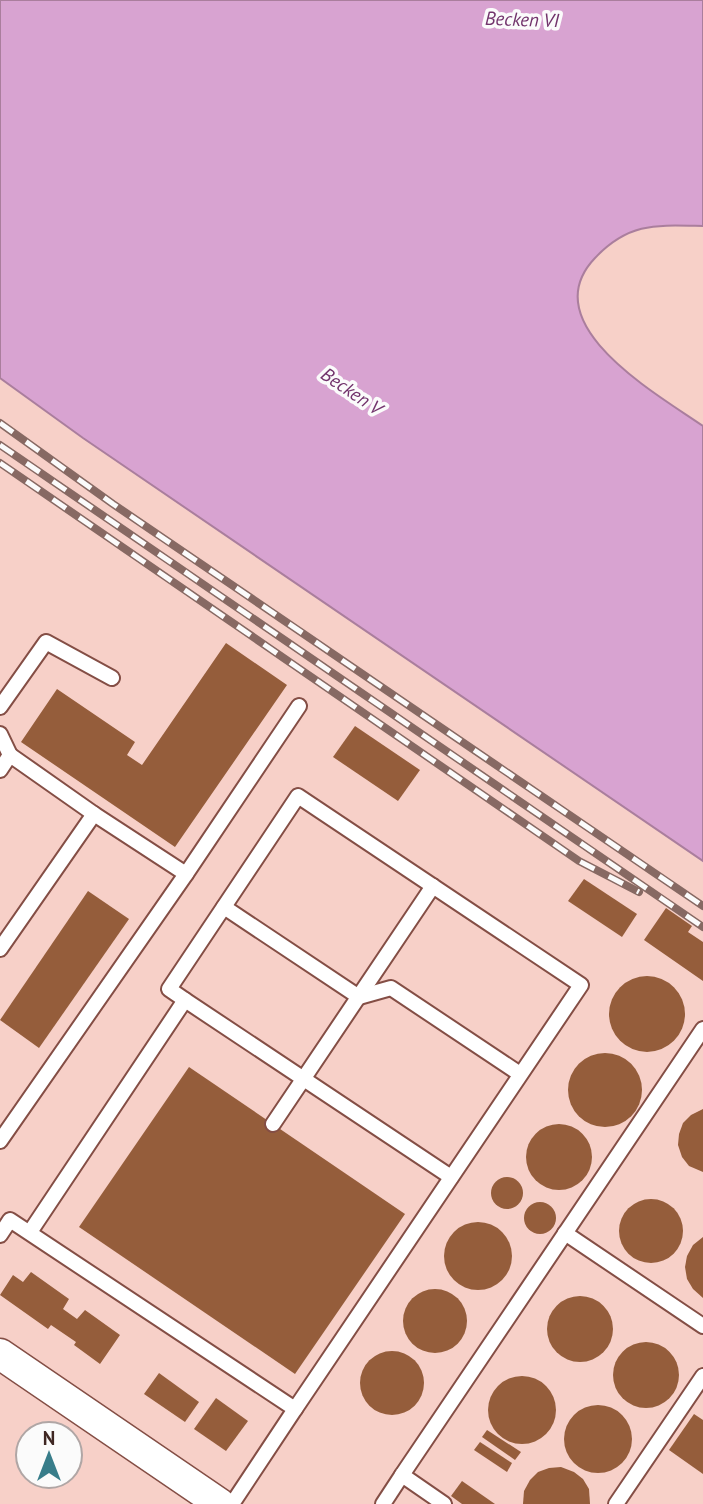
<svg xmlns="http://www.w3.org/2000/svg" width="703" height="1504" font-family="'PT Sans',sans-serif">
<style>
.water{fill:#d8a3d1;stroke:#aa7e9d;stroke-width:2}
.building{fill:#955d3b}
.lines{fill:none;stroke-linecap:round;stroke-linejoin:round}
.lane-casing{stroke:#844e45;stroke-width:18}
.street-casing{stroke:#844e45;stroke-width:33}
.lane{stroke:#fff;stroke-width:14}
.street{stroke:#fff;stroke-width:30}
.rail-casing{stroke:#876963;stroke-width:8}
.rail{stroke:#fbfbfb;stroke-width:5;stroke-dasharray:16;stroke-linecap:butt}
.labels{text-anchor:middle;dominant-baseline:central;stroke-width:7;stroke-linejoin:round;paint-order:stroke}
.water-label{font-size:19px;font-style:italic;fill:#72336c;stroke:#fbfbfb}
</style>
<rect width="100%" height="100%" fill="#f7d0c8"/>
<path class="water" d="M0,0H703V226C657,225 629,222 595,258C532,324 657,394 703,426V861L83,438L0,378Z"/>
<g class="building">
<path d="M226,643L287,685L175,847L21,742L57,689L135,742L127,755L142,765Z"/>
<path d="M355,726L420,770L398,801L333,757Z"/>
<path d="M584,879L637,914L622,937L568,901Z"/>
<path d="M88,891L129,919L39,1048L0,1020Z"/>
<path d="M666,908L692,926L688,932L703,942V981L644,940Z"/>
<circle cx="647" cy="1014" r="38"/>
<circle cx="605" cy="1090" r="37"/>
<path d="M189,1067L405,1214L295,1374L79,1227Z"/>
<path d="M703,1109V1172L689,1166L682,1157L678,1145L679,1134L683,1123L691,1115Z"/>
<circle cx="559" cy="1157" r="33"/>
<circle cx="507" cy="1193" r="16"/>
<circle cx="651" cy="1231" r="32"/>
<circle cx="540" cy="1218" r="16"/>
<circle cx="478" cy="1256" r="34"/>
<path d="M703,1237V1298L693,1289L687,1279L685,1267L687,1256L693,1245Z"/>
<path d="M31,1272L69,1299L63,1309L77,1319L85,1310L120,1335L100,1364L74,1345L76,1342L51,1325L48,1329L0,1295L13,1275L23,1282Z"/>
<circle cx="435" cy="1321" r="32"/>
<circle cx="580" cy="1329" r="33"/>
<circle cx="646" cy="1375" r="33"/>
<circle cx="392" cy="1383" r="32"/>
<path d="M159,1373L199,1402L185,1422L144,1394Z"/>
<circle cx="522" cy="1410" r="34"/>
<path d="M216,1398L248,1421L226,1451L194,1429Z"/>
<circle cx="598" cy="1439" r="34"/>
<path d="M694,1414L703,1420V1474L669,1450Z"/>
<path d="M487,1430L521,1452L515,1460L482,1437Z"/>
<path d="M480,1442L512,1463L507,1472L474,1450Z"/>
<path d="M561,1467L574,1472L583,1479L589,1489L590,1504H523L524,1491L530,1480L538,1472L549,1468Z"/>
<path d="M462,1481L495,1504H462L451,1496Z"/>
</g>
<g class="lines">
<g class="lane-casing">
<g id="lane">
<path d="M0,707L46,642L112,678"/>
<path d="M0,734L10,755"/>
<path d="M0,770L10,755L94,814"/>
<path d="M224,907L359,997L391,988L520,1074"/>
<path d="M0,949L94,814L186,874"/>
<path d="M185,1000L169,989L298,796L581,985L295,1409"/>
<path d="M273,1124L433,886"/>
<path d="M0,1141L186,874L299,706"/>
<path d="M30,1232L185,1000L451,1177"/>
<path d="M565,1233L703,1326"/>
<path d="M0,1235L10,1220L295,1409L232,1504"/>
<path d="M383,1504L402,1475"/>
<path d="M444,1504L402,1475L703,1029"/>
<path d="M616,1504L703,1376"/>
</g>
</g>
<g class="street-casing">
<path id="street" d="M0,1354L220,1504"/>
</g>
<use href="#lane" class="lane"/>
<use href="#street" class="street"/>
<g class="rail-casing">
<g id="rail">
<path d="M0,423L113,504L703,906"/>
<path d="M0,445L703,927"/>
<path d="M0,463L579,861L639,892"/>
</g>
</g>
<use href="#rail" class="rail"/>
</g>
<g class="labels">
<g class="water-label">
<text transform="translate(522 19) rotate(2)">Becken VI</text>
<text transform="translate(352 391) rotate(34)">Becken V</text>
</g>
</g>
<g transform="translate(49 1455)"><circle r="33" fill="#fbfbfb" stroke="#b0a6a5" stroke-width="2"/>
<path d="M0-5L12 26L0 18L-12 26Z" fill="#387d8a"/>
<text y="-10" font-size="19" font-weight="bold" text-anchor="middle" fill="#3f2723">N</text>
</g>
</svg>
